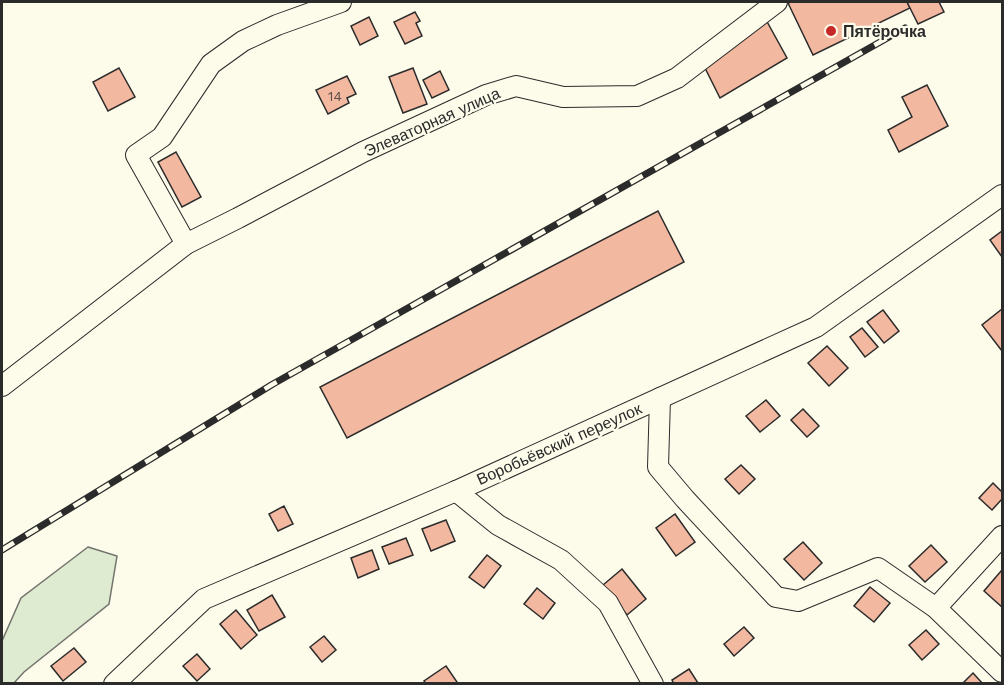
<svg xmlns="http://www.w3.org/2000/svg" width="1004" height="685" font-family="'Work Sans',sans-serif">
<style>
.green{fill:#deebd1;stroke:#74746e;stroke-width:1.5}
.building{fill:#f2b8a0;stroke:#2b2b2b;stroke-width:1.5}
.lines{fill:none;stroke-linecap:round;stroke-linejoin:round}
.minor-casing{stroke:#2b2b2b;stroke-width:22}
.minor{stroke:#fdfbea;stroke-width:20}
.rail-casing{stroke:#2b2b2b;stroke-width:7}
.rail{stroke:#fdfbea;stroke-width:4.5;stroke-dasharray:14;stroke-linecap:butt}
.poi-dot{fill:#c62828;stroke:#fdfbea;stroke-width:2}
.labels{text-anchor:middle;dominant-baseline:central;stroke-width:4.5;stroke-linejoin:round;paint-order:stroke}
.number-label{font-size:14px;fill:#5d4e48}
.poi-label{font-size:16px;font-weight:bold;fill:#2b2b2b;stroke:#fdfbea;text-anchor:start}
.street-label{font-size:16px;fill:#2b2b2b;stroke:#fdfbea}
</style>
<rect width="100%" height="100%" fill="#fdfbea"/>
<path class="green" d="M88,547L117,556L109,604L24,672L14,683H2V641L21,598Z"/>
<g class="building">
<path d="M791,2H907L910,8L813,55L788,3Z"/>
<path d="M907,2H939L944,12L918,24Z"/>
<path d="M415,12L420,21L416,23L422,36L405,44L394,22Z"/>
<path d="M369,17L378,36L360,45L351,26Z"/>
<path d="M765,18L787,58L720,98L703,64Z"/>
<path d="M119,68L135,97L108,111L93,82Z"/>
<path d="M413,68L427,104L403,113L389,77Z"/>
<path d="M440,71L449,90L432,98L423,80Z"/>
<path d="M347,76L356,94L347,98L349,103L328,114L316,90Z"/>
<path d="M927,85L948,126L899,152L888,130L912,117L902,97Z"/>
<path d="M176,152L201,197L182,207L158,162Z"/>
<path d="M658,211L684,262L347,438L320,387Z"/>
<path d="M1002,231V257L990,240Z"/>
<path d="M1002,309V351L982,325Z"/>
<path d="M883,310L899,331L884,343L867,322Z"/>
<path d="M862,328L878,347L865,357L850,337Z"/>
<path d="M827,346L848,368L829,386L808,363Z"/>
<path d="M766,400L780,416L760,432L746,416Z"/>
<path d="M803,409L819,426L807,437L791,420Z"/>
<path d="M741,465L755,479L739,494L725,479Z"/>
<path d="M993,483L1002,492V499L992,510L979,498Z"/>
<path d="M284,506L293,524L278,531L269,514Z"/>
<path d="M675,514L695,542L676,556L656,528Z"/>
<path d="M446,520L455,541L431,551L422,529Z"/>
<path d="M406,538L413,555L389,564L382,547Z"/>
<path d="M803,542L822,563L804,580L784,559Z"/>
<path d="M931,545L947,562L925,582L909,566Z"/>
<path d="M372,550L379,569L358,578L351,558Z"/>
<path d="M487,555L501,566L484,588L469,577Z"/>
<path d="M622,569L646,599L627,615L603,585Z"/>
<path d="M1001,571L1002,573V607L984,591Z"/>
<path d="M870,587L890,603L874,622L854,606Z"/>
<path d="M537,588L555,603L543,619L524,604Z"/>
<path d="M272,595L285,617L259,631L247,610Z"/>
<path d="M236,610L257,635L241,649L220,624Z"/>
<path d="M744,627L754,638L734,656L724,644Z"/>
<path d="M926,630L939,644L922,660L909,645Z"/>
<path d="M324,636L336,650L322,662L310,647Z"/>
<path d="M74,648L86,662L63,681L51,666Z"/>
<path d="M197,654L210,669L197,681L183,666Z"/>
<path d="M446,666L457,682L454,684H426L424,681Z"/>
<path d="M689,669L698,683L674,684L672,680Z"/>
<path d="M973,673L983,684H962Z"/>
</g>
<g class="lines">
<g class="minor-casing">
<g id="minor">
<path d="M186,244L136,155L162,137L211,64L243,41L277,25L341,2"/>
<path d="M2,386L186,244L238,218L363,152L486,95L516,86L563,97L637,96L677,78L777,2"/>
<path d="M660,398L658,467L685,499L776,597L798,601L878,568L936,608L1002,672"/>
<path d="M456,491L498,525L561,560L608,603L653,684"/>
<path d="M936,608L1002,536"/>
<path d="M114,684L204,599L456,491L816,327L1002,195"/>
</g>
</g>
<use href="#minor" class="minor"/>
<g class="rail-casing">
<path id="rail" d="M2,550L273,384L905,28"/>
</g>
<use href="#rail" class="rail"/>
</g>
<circle class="poi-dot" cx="831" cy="31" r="6"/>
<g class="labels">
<g class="number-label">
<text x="335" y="96">14</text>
</g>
<g class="poi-label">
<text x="843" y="31">Пятёрочка</text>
</g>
<g class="street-label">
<text transform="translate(432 122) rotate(-24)">Элеваторная улица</text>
<text transform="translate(559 444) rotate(-24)">Воробьёвский переулок</text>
</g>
</g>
<rect width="1004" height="685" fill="none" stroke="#2b2b2b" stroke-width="6"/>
</svg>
